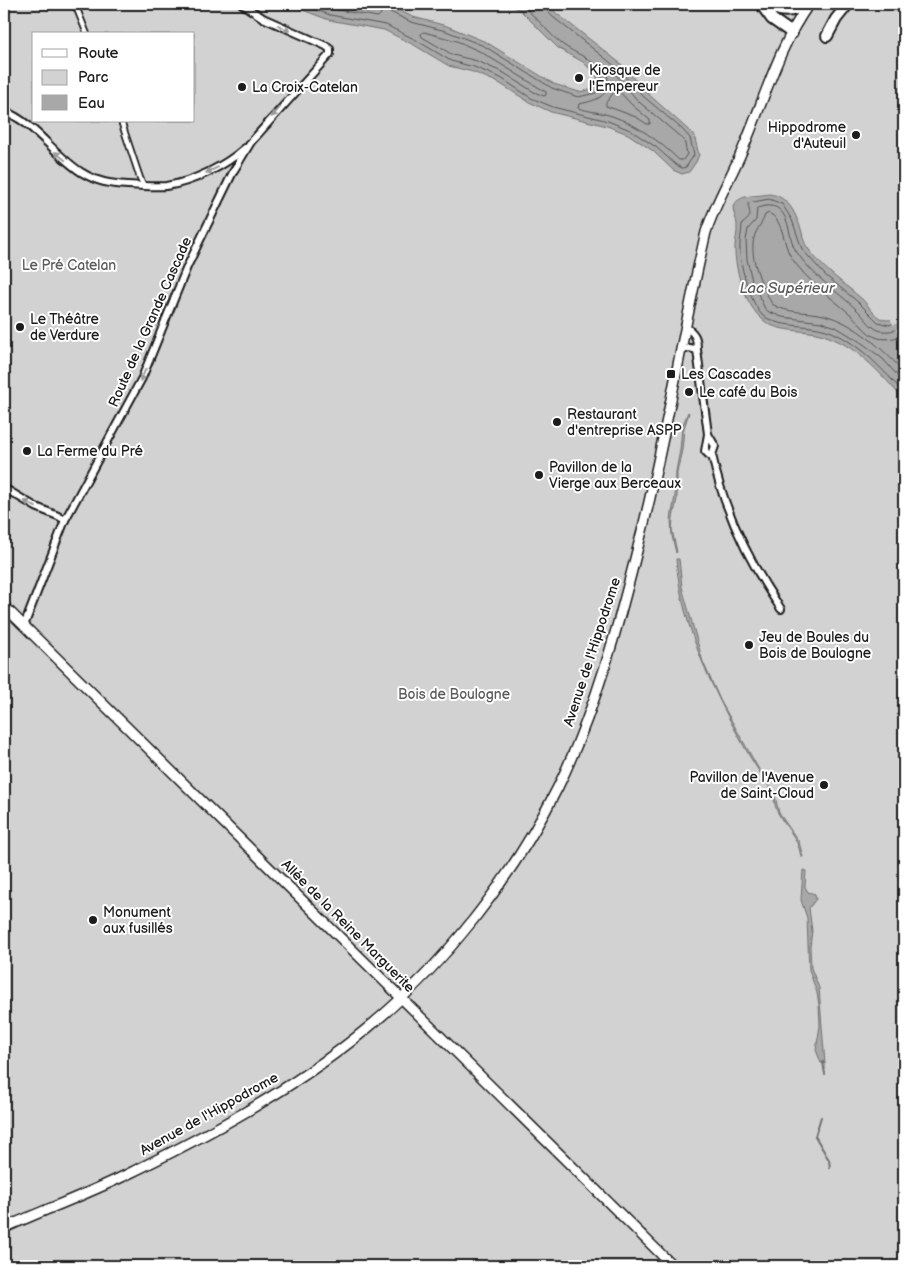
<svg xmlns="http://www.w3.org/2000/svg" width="908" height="1270" font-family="'Balsamiq Sans',sans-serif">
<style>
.green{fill:#d2d2d2;stroke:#777;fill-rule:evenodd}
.water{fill:#a8a8a8;stroke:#707070}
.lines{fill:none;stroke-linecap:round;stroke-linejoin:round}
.shore{stroke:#545454;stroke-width:1}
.stream{stroke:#707070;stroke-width:2}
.trunk-tunnel{stroke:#d2d2d2;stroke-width:10;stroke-dasharray:10 5;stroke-linecap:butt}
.pedestrian-casing{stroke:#1c1c1c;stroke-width:8}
.minor-casing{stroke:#1c1c1c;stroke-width:10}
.secondary-casing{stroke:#1c1c1c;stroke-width:12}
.trunk-casing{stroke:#1c1c1c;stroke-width:14}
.pedestrian{stroke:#fff;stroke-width:4.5}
.minor{stroke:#fff;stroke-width:6}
.secondary{stroke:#fff;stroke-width:9}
.trunk{stroke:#fff;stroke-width:10}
.oneway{fill:#999}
.poi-dot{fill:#1c1c1c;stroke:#fff;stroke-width:2}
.labels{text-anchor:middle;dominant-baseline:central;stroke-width:4;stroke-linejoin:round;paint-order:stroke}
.poi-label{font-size:14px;fill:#1c1c1c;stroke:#fff;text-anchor:start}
.park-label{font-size:14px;fill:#5c5c5c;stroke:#fff}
.street-label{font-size:14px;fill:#1c1c1c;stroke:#fff}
.water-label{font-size:15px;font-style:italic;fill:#5b5b5b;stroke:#fff}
</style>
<rect width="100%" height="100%" fill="#f2f2f2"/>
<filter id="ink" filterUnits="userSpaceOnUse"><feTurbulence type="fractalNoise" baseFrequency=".02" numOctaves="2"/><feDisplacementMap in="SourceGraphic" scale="10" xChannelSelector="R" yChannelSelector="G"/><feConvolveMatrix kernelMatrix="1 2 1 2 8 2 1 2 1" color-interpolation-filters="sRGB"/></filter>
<g filter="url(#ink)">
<path class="green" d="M4,4H844L845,13L853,4H904V1266H4ZM34,34H194V121H34Z"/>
<g class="water">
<path d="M287,4H385L413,17L447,26L486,42L554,84L579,92L593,89L597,82V76L583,62L558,48L521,11L508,4H547L556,13L620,63L646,92L694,135L699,155L696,162L689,172L682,174L673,170L653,151L628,134L607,126L551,112L529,102L499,83L473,72L449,66L414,45L384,30L329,20Z"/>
<path d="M769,194C788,196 795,212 801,229C803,235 803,241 807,247C822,269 843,282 863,300C869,306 874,316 882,319C889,322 898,317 904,314V400C883,376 860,349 829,337C811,329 791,333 773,326C749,317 736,276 735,252C734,243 738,234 737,225C737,219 733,214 733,207C739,193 756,197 769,194Z"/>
<path d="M688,412L689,413L684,428L682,450L677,473V499L673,518L672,530L677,552L676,553L672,536L671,519L675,496L676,471L680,450L682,427Z"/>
<path d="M676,559H679L682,587L703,662L721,702L761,773L774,792L779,813L799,842L803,857H801C798,836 785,828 777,811C774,805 775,798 772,792C766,780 757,769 750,757C715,695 682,630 676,559Z"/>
<path d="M803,870L806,871L805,887L808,892L815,894L816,899L809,908L812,931L810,947L811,968L819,988L825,1064L821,1063L816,1050L820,1026L819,1005L817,993L809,970L807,918L801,900Z"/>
</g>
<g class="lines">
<g class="shore">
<path d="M299,4L330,15L386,25L416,40L451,61L474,67L501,78L531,98L553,107L608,121L630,130L656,147L676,165L682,168L686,167L694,155L690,138L682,129L643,96L616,67L553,17L545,9L544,4"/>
<path d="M317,4L332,9L378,17L381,14L377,4"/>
<path d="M383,4L386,10L411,22L446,31L484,46L552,88L578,97L596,93C601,87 604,82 601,75C596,58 574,54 562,44C546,32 536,14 518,4"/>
<path d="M424,32L457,41L481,52L546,92V95L544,96L534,92L504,73L477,61L453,55L422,37L421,34Z"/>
<path d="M609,70L617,76L638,101L684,140L687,154L683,160H679C659,141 638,125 612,116C601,112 589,112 578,108L579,104C599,100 611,96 607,73Z"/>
<path d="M617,89L632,105L650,120V124H647L636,117L606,106V103Z"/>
<path d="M904,320L889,325L878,322L858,302L825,275L802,249L792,220L782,204L769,199L748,203C749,215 754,215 742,224C742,233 739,242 740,251C740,267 751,303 762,315C767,319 773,321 779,323C797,327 815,325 832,332C861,345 883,370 904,393"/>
<path d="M904,327C896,330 887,333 878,330C869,326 864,316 856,309C836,290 812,276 796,251C788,239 791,219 779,209C772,204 764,206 757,208L756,220L748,229L746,240L747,259L752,281L765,309L769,312L782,317L821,322L836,327L862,343L883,359L904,383"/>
<path d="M904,335C896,338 887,340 878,338C865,334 859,321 849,313C828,295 806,280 791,257C783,245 784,220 769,213L765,215C763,222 759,226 756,232C746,253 762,286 772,304C787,314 807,311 824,315C855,323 883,349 904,372"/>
</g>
<g class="stream">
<path d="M823,1062L825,1074"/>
<path d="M821,1117L815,1136L829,1160L830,1168"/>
</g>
<g class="trunk-tunnel">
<path d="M783,4C795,57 808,110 827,162C849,221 877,278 904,336"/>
<path d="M801,7C812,56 824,104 841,151C859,200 882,248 904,295"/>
<path d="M822,79L823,61L827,36"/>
</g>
<g class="pedestrian-casing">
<g id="pedestrian">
<path d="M75,4L87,34"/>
<path d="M121,121L140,178L144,186"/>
</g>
</g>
<g class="minor-casing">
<g id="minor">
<path d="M4,111C35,123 53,154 81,172C97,182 110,184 128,185C141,186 154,187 166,186C193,182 225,166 245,148"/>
<path d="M686,327C696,334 697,339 697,350L708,434L705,451L709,455H712L715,446L708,434"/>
<path d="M681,350L690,348L697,350"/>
<path d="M712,455C724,511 749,562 781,609"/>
<path d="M4,488L36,507L58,516L65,520"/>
<path d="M24,626L65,520L142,378L187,267L233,172L251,142L330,54V49L326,46L263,18L242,4"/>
</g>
</g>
<g class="secondary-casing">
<g id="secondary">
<path d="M4,606L673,1266"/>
<path d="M4,1228C44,1210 85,1195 124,1176C208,1135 292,1090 364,1031C444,966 512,879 558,787C596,709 619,623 640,539C666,438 682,334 706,232C716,201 733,174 745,144C765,97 779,46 809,4"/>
</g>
</g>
<g class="trunk-casing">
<g id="trunk">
<path d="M761,4L772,19L792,33"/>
<path d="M766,4C779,13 793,13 805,4"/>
<path d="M827,36L836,19L848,4"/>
</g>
</g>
<use href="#pedestrian" class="pedestrian"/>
<use href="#minor" class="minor"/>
<use href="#secondary" class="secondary"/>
<use href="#trunk" class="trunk"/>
</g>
<defs><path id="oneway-solid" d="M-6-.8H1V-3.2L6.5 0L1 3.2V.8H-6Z" transform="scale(1.25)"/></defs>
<g class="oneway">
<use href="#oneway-solid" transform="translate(284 28) rotate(26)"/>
<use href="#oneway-solid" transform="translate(276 112) rotate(132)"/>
<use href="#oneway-solid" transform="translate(60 156) rotate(-141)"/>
<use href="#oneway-solid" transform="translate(212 170) rotate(155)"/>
<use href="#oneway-solid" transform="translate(143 375) rotate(114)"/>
<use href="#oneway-solid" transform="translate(30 504) rotate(-151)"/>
</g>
</g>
<g class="poi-dot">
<circle cx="579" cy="78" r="5"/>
<circle cx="242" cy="87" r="5"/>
<circle cx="856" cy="135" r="5"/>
<circle cx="20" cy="327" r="5"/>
<rect x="666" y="369" width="10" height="10" rx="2.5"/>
<circle cx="689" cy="392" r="5"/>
<circle cx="557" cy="422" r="5"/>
<circle cx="27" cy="451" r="5"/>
<circle cx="539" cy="475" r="5"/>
<circle cx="749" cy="645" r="5"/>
<circle cx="824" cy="785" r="5"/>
<circle cx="93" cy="920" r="5"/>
</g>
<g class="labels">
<g class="poi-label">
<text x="589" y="70">Kiosque de<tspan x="589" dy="16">l'Empereur</tspan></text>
<text x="252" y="87">La Croix-Catelan</text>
<text x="846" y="127" text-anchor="end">Hippodrome<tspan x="846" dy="16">d'Auteuil</tspan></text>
<text x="30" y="319">Le Théâtre<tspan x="30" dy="16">de Verdure</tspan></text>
<text x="681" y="374">Les Cascades</text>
<text x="699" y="392">Le café du Bois</text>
<text x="567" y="414">Restaurant<tspan x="567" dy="16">d'entreprise ASPP</tspan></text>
<text x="37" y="451">La Ferme du Pré</text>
<text x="549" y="467">Pavillon de la<tspan x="549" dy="16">Vierge aux Berceaux</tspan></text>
<text x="759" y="637">Jeu de Boules du<tspan x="759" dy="16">Bois de Boulogne</tspan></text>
<text x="814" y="777" text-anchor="end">Pavillon de l'Avenue<tspan x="814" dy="16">de Saint-Cloud</tspan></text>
<text x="103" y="912">Monument<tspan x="103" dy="16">aux fusillés</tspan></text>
</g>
<g class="park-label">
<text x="69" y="265">Le Pré Catelan</text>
<text x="454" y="694">Bois de Boulogne</text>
</g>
<g class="street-label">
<text transform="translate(150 322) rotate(-66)">Route de la Grande Cascade</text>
<text transform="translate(592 652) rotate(-72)">Avenue de l'Hippodrome</text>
<text transform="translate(348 926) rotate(45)">Allée de la Reine Marguerite</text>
<text transform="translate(209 1114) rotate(-29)">Avenue de l'Hippodrome</text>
</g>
<g class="water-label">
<text x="787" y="288">Lac Supérieur</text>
</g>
</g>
<rect width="908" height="1270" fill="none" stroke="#fff" stroke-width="20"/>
<rect x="10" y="10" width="888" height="1250" fill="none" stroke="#1c1c1c" stroke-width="2" filter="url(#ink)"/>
<rect x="32" y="32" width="162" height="90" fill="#ffffff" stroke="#a4a4a4"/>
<rect x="42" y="49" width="25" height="8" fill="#ffffff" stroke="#a4a4a4"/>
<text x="78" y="58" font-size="15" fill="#1c1c1c">Route</text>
<rect x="42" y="70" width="25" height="15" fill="#d2d2d2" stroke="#a4a4a4"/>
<text x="78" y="82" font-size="15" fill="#1c1c1c">Parc</text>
<rect x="42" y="95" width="25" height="15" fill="#a8a8a8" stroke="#a4a4a4"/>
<text x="78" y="108" font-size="15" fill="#1c1c1c">Eau</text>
</svg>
